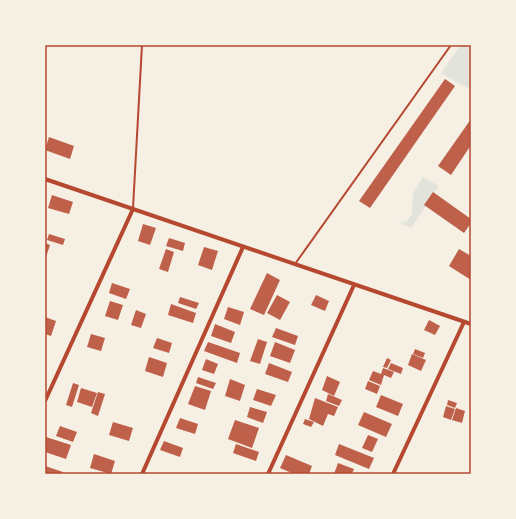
<svg xmlns="http://www.w3.org/2000/svg" width="516" height="519" font-family="'IBM Plex Sans',sans-serif">
<style>
.green{fill:#e2e4dc}
.building{fill:#bf614a}
.lines{fill:none;stroke-linecap:round;stroke-linejoin:round}
.service{stroke:#b5482f;stroke-width:2}
.minor{stroke:#b5482f;stroke-width:4}
.neatline{fill:none;stroke:#b5482f;stroke-width:1.5}
</style>
<rect width="100%" height="100%" fill="#f6efe4"/>
<g class="green">
<path d="M461,45H471V90L441,73Z"/>
<path d="M423,177L439,186L411,228L399,223L407,221L412,214L413,194Z"/>
</g>
<g class="building">
<path d="M445,79L455,86L370,208L359,201Z"/>
<path d="M471,119V145L451,175L438,166Z"/>
<path d="M49,137L74,146L70,159L45,150Z"/>
<path d="M433,192L471,219V223L464,233L424,205Z"/>
<path d="M52,195L73,202L69,214L48,208Z"/>
<path d="M143,224L156,228L150,245L138,241Z"/>
<path d="M49,234L65,239L63,245L47,240Z"/>
<path d="M169,238L185,243L183,251L166,246Z"/>
<path d="M45,243L50,245L45,260Z"/>
<path d="M204,247L218,251L212,270L198,265Z"/>
<path d="M166,249L174,252L168,272L159,269Z"/>
<path d="M459,249L471,256V280L449,266Z"/>
<path d="M267,273L280,280L264,315L250,309Z"/>
<path d="M112,283L130,289L126,299L109,293Z"/>
<path d="M277,295L290,302L280,320L267,313Z"/>
<path d="M316,295L329,301L325,311L311,305Z"/>
<path d="M180,297L199,303L196,309L178,303Z"/>
<path d="M110,301L123,305L118,320L105,316Z"/>
<path d="M171,304L196,313L193,323L168,315Z"/>
<path d="M228,307L244,312L240,325L224,319Z"/>
<path d="M136,310L146,314L141,328L131,325Z"/>
<path d="M45,317L56,321L51,336L45,334Z"/>
<path d="M429,320L440,326L435,335L424,330Z"/>
<path d="M215,324L235,332L231,343L211,336Z"/>
<path d="M276,328L298,336L295,345L272,337Z"/>
<path d="M91,334L105,338L101,351L87,347Z"/>
<path d="M157,338L172,343L169,353L153,348Z"/>
<path d="M258,339L267,342L260,364L250,361Z"/>
<path d="M208,342L240,353L237,363L204,351Z"/>
<path d="M275,342L295,350L290,363L270,356Z"/>
<path d="M415,349L425,353L423,358L413,354Z"/>
<path d="M412,354L426,360L421,371L408,365Z"/>
<path d="M149,357L167,363L163,377L145,371Z"/>
<path d="M387,358L391,360L387,368L383,367Z"/>
<path d="M206,359L218,364L214,374L202,370Z"/>
<path d="M269,363L292,372L288,382L265,374Z"/>
<path d="M391,363L403,368L401,374L388,369Z"/>
<path d="M383,368L394,372L391,378L384,375L381,385L369,380L373,371L381,374Z"/>
<path d="M327,376L340,382L334,396L322,390Z"/>
<path d="M198,377L216,383L213,389L196,383Z"/>
<path d="M230,379L245,385L240,401L225,396Z"/>
<path d="M368,381L380,386L377,394L365,389Z"/>
<path d="M73,383L79,385L72,407L66,405Z"/>
<path d="M195,386L211,391L205,410L188,404Z"/>
<path d="M81,388L97,393L92,407L77,402Z"/>
<path d="M257,389L276,395L271,406L253,400Z"/>
<path d="M98,392L105,394L98,416L91,413Z"/>
<path d="M328,394L342,400L339,406L326,401Z"/>
<path d="M381,395L403,404L398,416L376,407Z"/>
<path d="M315,398L338,407L334,416L328,414L323,426L309,419Z"/>
<path d="M448,400L457,403L455,408L447,405Z"/>
<path d="M446,406L455,409L451,420L443,417Z"/>
<path d="M250,407L267,412L263,423L247,417Z"/>
<path d="M456,408L465,411L462,423L452,420Z"/>
<path d="M364,412L392,424L386,437L358,425Z"/>
<path d="M180,418L198,424L195,434L176,428Z"/>
<path d="M305,419L314,422L311,427L303,424Z"/>
<path d="M235,420L259,428L252,448L228,439Z"/>
<path d="M113,422L133,428L129,441L109,435Z"/>
<path d="M60,426L77,432L73,442L56,436Z"/>
<path d="M368,435L378,439L372,452L362,448Z"/>
<path d="M46,437L71,445L66,459L45,452Z"/>
<path d="M164,441L183,448L180,457L160,450Z"/>
<path d="M236,444L259,452L256,461L233,453Z"/>
<path d="M339,444L374,458L369,469L335,455Z"/>
<path d="M94,454L115,461L111,474L90,468Z"/>
<path d="M286,455L312,466L309,474H294L280,468Z"/>
<path d="M338,463L354,469L352,474H334Z"/>
<path d="M45,466L63,472V474H45Z"/>
</g>
<g class="lines">
<g class="service">
<path d="M133,208L142,45"/>
<path d="M295,264L451,45"/>
</g>
<g class="minor">
<path d="M45,179L471,324"/>
<path d="M45,401L133,209"/>
<path d="M142,474L243,247"/>
<path d="M268,474L354,285"/>
<path d="M393,474L464,322"/>
</g>
</g>
<rect width="516" height="519" fill="none" stroke="#f6efe4" stroke-width="92"/>
<rect x="46" y="46" width="424" height="427" class="neatline"/>
</svg>
